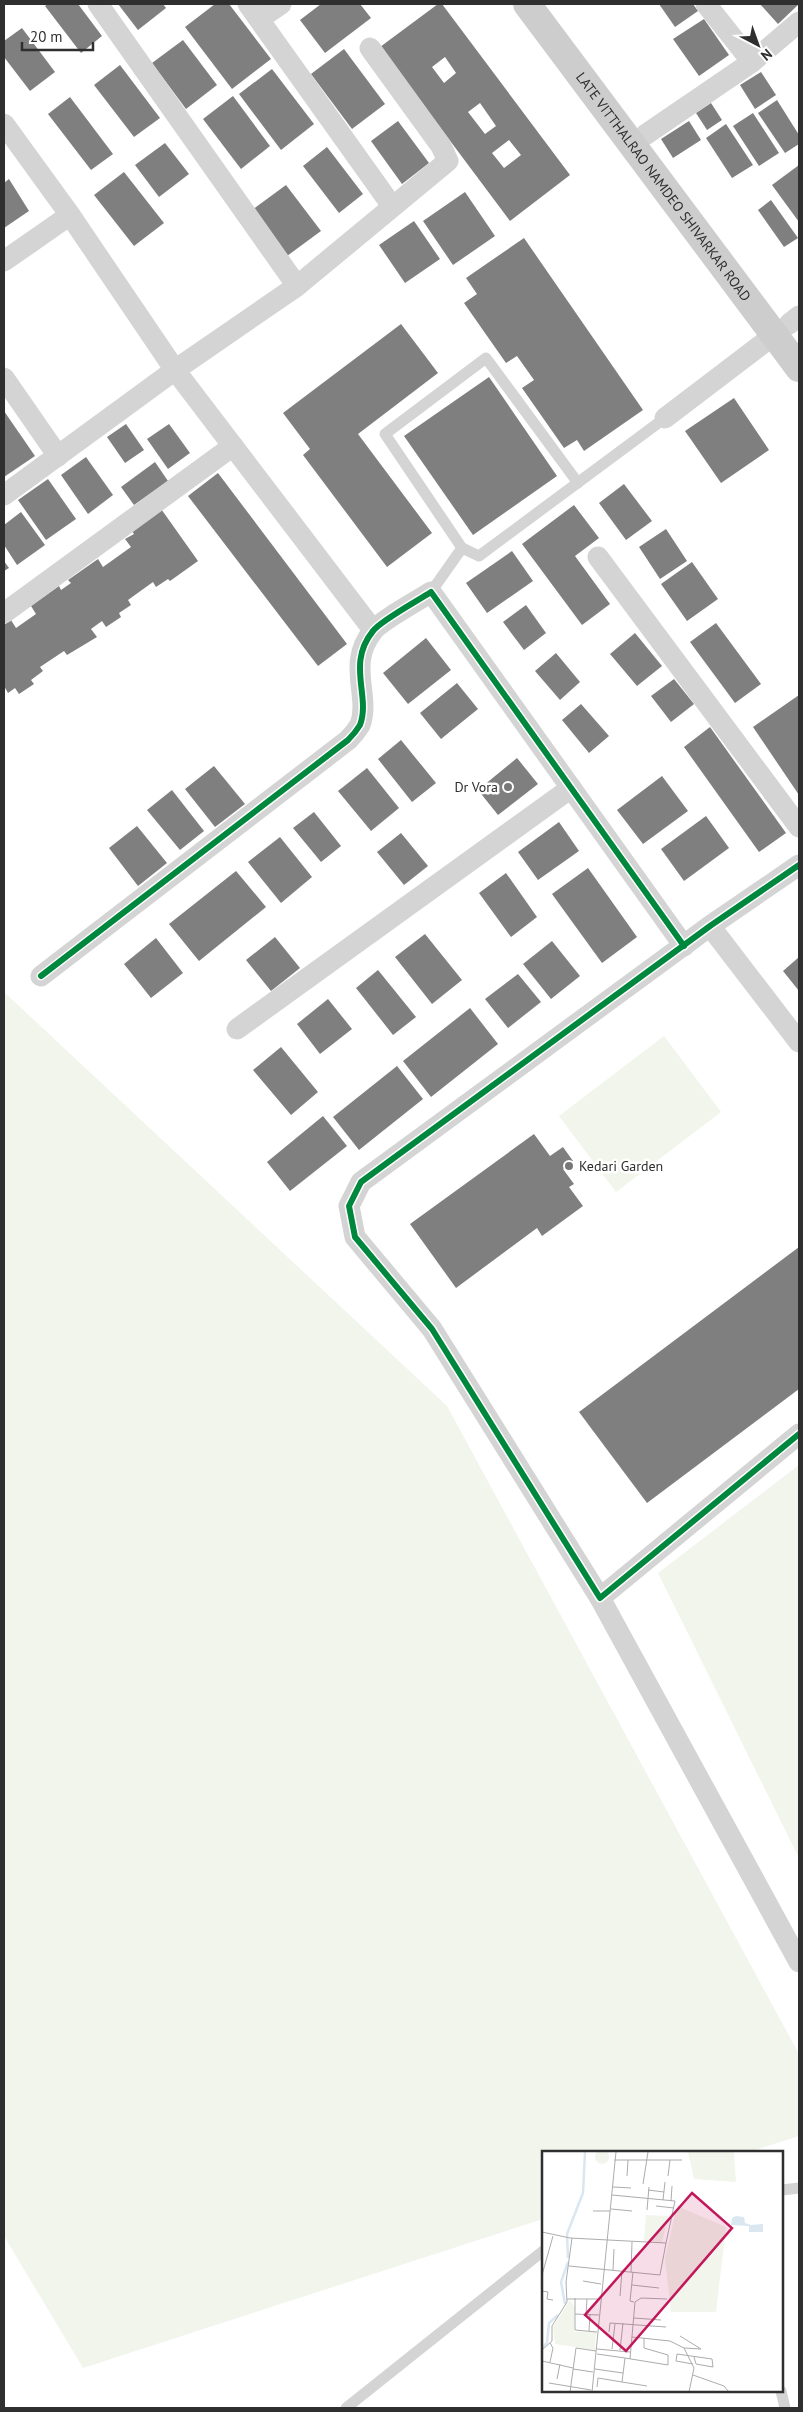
<svg xmlns="http://www.w3.org/2000/svg" width="803" height="2412" font-family="'PT Sans',sans-serif">
<style>
.green{fill:#f1f5ec}
.building{fill:#7f7f7f;fill-rule:evenodd}
.lines{fill:none;stroke-linecap:round;stroke-linejoin:round}
.lane{stroke:#d4d4d4;stroke-width:11}
.street{stroke:#d4d4d4;stroke-width:21}
.secondary{stroke:#cdcdcd;stroke-width:28}
.cycleway-casing{stroke:#fff;stroke-width:9}
.cycleway{stroke:#00873e;stroke-width:6}
.poi-dot{fill:#787878;stroke:#fff;stroke-width:2}
.labels{text-anchor:middle;dominant-baseline:central;stroke-width:5;stroke-linejoin:round;paint-order:stroke}
.street-label{font-size:14px;fill:#2f2f2f;stroke:#fff}
.poi-label{font-size:14px;fill:#2f2f2f;stroke:#fff;text-anchor:end}
.inset-river{fill:none;stroke:#dae7f1;stroke-width:2.5}
.inset-road{fill:none;stroke:#acacac;stroke-width:1}
.view{fill:#c2185b;fill-opacity:0.15;stroke:#c2185b;stroke-width:2.5}
.inset-edge{fill:none;stroke:#2f2f2f;stroke-width:2.5}
</style>
<rect width="100%" height="100%" fill="#fff"/>
<g class="green">
<path d="M4,992L447,1406L799,2054V2136L749,2152H543V2219L83,2368L4,2236Z"/>
<path d="M664,1036L721,1112L616,1192L559,1116Z"/>
<path d="M799,1465V1858L658,1573Z"/>
</g>
<g class="building">
<path d="M48,4H78L102,36L81,53L45,6Z"/>
<path d="M118,4H163L166,8L138,30Z"/>
<path d="M215,4H229L271,59L232,89L185,27Z"/>
<path d="M321,4H360L371,18L325,53L300,20Z"/>
<path d="M438,4H442L570,175L510,221L380,47ZM445,57L456,73L444,83L432,67ZM480,103L496,126L485,134L468,112ZM509,140L521,155L504,168L492,153Z"/>
<path d="M659,4H693L698,11L675,27Z"/>
<path d="M760,4H799L778,24Z"/>
<path d="M704,19L729,55L699,76L673,39Z"/>
<path d="M22,28L55,72L30,91L4,57V41Z"/>
<path d="M183,40L217,85L186,109L152,63Z"/>
<path d="M344,49L385,104L352,129L311,74Z"/>
<path d="M120,65L160,118L134,137L94,85Z"/>
<path d="M272,69L314,124L281,150L239,94Z"/>
<path d="M761,72L776,95L755,109L740,85Z"/>
<path d="M233,96L270,146L241,169L203,119Z"/>
<path d="M70,97L113,154L91,170L48,114Z"/>
<path d="M777,100L799,135V144L785,153L758,113Z"/>
<path d="M711,103L722,120L707,130L696,113Z"/>
<path d="M753,113L779,153L759,166L733,126Z"/>
<path d="M398,121L429,163L402,184L371,141Z"/>
<path d="M689,121L701,140L673,158L661,139Z"/>
<path d="M726,124L753,165L732,178L706,138Z"/>
<path d="M165,143L189,174L159,197L135,165Z"/>
<path d="M327,147L363,194L339,213L303,166Z"/>
<path d="M799,165V222L772,185Z"/>
<path d="M124,172L164,223L134,246L94,195Z"/>
<path d="M9,179L29,211L4,228V183Z"/>
<path d="M286,185L321,231L287,256L252,210Z"/>
<path d="M465,192L495,236L453,265L423,221Z"/>
<path d="M771,200L798,238L784,247L758,210Z"/>
<path d="M414,221L440,259L405,283L379,245Z"/>
<path d="M524,238L643,410L584,451L577,440L564,448L522,388L534,380L517,356L506,363L464,303L477,294L466,278Z"/>
<path d="M401,324L438,373L358,434L432,533L387,567L303,455L310,449L283,413Z"/>
<path d="M489,377L557,476L473,535L404,436Z"/>
<path d="M734,398L769,450L721,483L685,431Z"/>
<path d="M4,411L35,456L4,477Z"/>
<path d="M126,424L144,450L125,463L107,437Z"/>
<path d="M169,424L190,453L168,469L147,439Z"/>
<path d="M86,457L113,495L88,514L61,475Z"/>
<path d="M155,462L168,481L134,505L121,487Z"/>
<path d="M218,473L347,644L318,666L188,496Z"/>
<path d="M48,479L76,519L46,540L18,500Z"/>
<path d="M624,484L652,521L626,540L599,503Z"/>
<path d="M574,505L599,538L575,556L610,604L582,625L522,544Z"/>
<path d="M159,506L198,561L170,581L168,579L156,587L153,582L128,600L131,605L119,613L121,617L106,627L102,621L91,629L97,637L67,655L64,651L40,667L43,671L31,680L34,684L19,694L15,688L8,693L4,686V625L11,620L16,628L36,614L31,606L59,586L61,590L71,583L68,580L98,559L103,567L131,547L125,539L134,534L129,527Z"/>
<path d="M21,512L45,545L17,565L4,545V525Z"/>
<path d="M666,529L687,561L660,579L639,547Z"/>
<path d="M512,551L533,581L487,613L466,583Z"/>
<path d="M4,561L9,568L4,571Z"/>
<path d="M692,562L718,599L687,621L661,584Z"/>
<path d="M526,605L546,633L524,650L503,622Z"/>
<path d="M716,623L761,684L735,703L690,642Z"/>
<path d="M635,633L662,666L637,686L610,654Z"/>
<path d="M426,638L451,670L408,704L383,673Z"/>
<path d="M556,653L580,682L560,700L535,671Z"/>
<path d="M674,679L694,704L671,722L651,696Z"/>
<path d="M457,683L478,709L441,739L420,713Z"/>
<path d="M799,695V795L753,727Z"/>
<path d="M581,704L609,736L589,753L562,720Z"/>
<path d="M710,727L786,833L759,852L684,747Z"/>
<path d="M401,740L436,783L412,802L378,759Z"/>
<path d="M517,758L538,784L498,815L478,790Z"/>
<path d="M214,766L245,804L215,827L185,789Z"/>
<path d="M367,768L399,808L371,831L338,791Z"/>
<path d="M662,776L688,811L643,844L617,810Z"/>
<path d="M172,790L204,831L180,850L147,810Z"/>
<path d="M314,812L341,846L321,862L293,828Z"/>
<path d="M706,816L729,848L684,881L661,849Z"/>
<path d="M559,822L579,851L538,880L518,852Z"/>
<path d="M137,826L167,863L138,886L109,848Z"/>
<path d="M401,833L428,866L404,885L377,852Z"/>
<path d="M280,837L312,877L281,903L248,862Z"/>
<path d="M588,868L637,937L602,963L552,894Z"/>
<path d="M236,871L266,907L199,961L169,924Z"/>
<path d="M506,873L537,917L511,937L479,893Z"/>
<path d="M425,934L462,980L432,1004L395,957Z"/>
<path d="M275,937L300,968L271,991L246,960Z"/>
<path d="M156,938L183,973L151,998L124,964Z"/>
<path d="M552,941L580,976L551,999L523,964Z"/>
<path d="M799,957V991L783,971Z"/>
<path d="M378,970L416,1017L393,1035L356,988Z"/>
<path d="M518,974L541,1002L508,1028L485,999Z"/>
<path d="M328,999L352,1029L320,1054L297,1024Z"/>
<path d="M470,1008L498,1044L431,1097L403,1061Z"/>
<path d="M281,1047L318,1092L291,1115L253,1070Z"/>
<path d="M397,1066L423,1099L359,1150L333,1117Z"/>
<path d="M323,1116L347,1146L290,1191L267,1162Z"/>
<path d="M534,1134L550,1156L563,1147L573,1161L563,1169L574,1184L569,1187L583,1206L542,1236L537,1228L456,1288L410,1224Z"/>
<path d="M799,1247V1389L647,1503L579,1412Z"/>
</g>
<g class="lines">
<g class="lane">
<path d="M462,548L385,434L486,358L578,483"/>
<path d="M431,592L462,548L479,556L665,418"/>
<path d="M782,2190L799,2188"/>
<path d="M781,2391L785,2408"/>
<path d="M346,2408L543,2251"/>
</g>
<g class="street">
<path d="M98,4L297,286"/>
<path d="M248,4L392,206"/>
<path d="M706,4L752,62"/>
<path d="M259,19L281,4"/>
<path d="M4,124L70,215L175,370L373,630"/>
<path d="M645,135L752,62L799,22"/>
<path d="M4,261L70,215"/>
<path d="M789,324L799,316"/>
<path d="M4,378L58,456"/>
<path d="M665,418L774,335"/>
<path d="M4,495L175,370L297,286L448,161L441,146L370,48"/>
<path d="M598,557L799,827"/>
<path d="M4,613L233,446"/>
<path d="M799,865L710,926L361,1182L349,1206L355,1237L432,1329L600,1598L799,1434"/>
<path d="M710,926L799,1042"/>
<path d="M41,976L348,740C352,736 357,730 360,725C371,696 346,664 373,631C380,621 419,600 431,592L684,946"/>
<path d="M237,1029L571,788"/>
<path d="M600,1598L799,1962"/>
</g>
<path class="secondary" id="s1" d="M527,4L799,368"/>
<g class="cycleway-casing">
<g id="cycleway">
<path d="M799,865L710,926L361,1182L349,1206L355,1237L432,1329L600,1598L799,1434"/>
<path d="M41,976L348,740C352,736 357,730 360,725C371,696 346,664 373,631C380,621 419,600 431,592L684,946"/>
</g>
</g>
<use href="#cycleway" class="cycleway"/>
</g>
<g class="poi-dot">
<circle cx="508" cy="787" r="5"/>
<circle cx="569" cy="1166" r="5"/>
</g>
<g class="labels">
<g class="street-label">
<text stroke="none"><textPath href="#s1" startOffset="228">LATE VITTHALRAO NAMDEO SHIVARKAR ROAD</textPath></text>
</g>
<g class="poi-label">
<text x="498" y="787">Dr Vora</text>
<text x="579" y="1166" text-anchor="start">Kedari Garden</text>
</g>
</g>
<g transform="translate(542 2151)">
<rect width="241" height="241" fill="#fff"/>
<path d="M53 6a7 7 0 1 1 14 0a7 7 0 1 1-14 0ZM146,1H192L194,31L152,28ZM135,55L184,76L174,161H129L123,108ZM104,64L126,65L120,91L102,90ZM28,149L33,157L32,181H54L53,199L13,193L11,176Z" fill="#f1f5ec"/>
<path d="M194,65L202,66L203,72L209,74L221,73V81H207V75L189,74L190,67Z" fill="#dae7f1"/>
<path class="inset-river" d="M26,107L25,83L41,42L43,1M23,153L19,131L26,111M0,197L5,192L7,172L16,164"/>
<path class="inset-road" d="M72,9H140M85,25L86,9M126,25L128,9M101,33L106,1M71,36L89,37M106,39L122,41M70,44L133,50L124,92M121,49L123,31M129,50L130,35M114,55L132,57M69,58L90,60M105,59L107,36M51,60H68M0,81L28,87L124,92L118,124L27,115M71,119L72,98M89,121L90,91M91,121L88,150L92,151M0,124L11,85M41,130L59,133M90,134L117,137M0,140L6,141L5,148L11,149M78,145L80,120M33,147V179L55,181M25,148H58M33,163L57,164M44,163L45,148M92,167L119,169M47,180L48,163M67,181L68,172L124,176M138,185L159,198L142,197M90,186L128,190L142,197L152,217L147,241M102,187V197L126,204V214L83,207L80,231L105,235M8,192L11,197L8,211M55,198L88,201M70,198L73,173M0,199L10,190V175L25,151L24,131L30,87M78,199L81,172M55,203L83,207M88,208L93,151L99,147L125,148M0,210L31,217M151,213L134,210L135,203L170,208L171,216L154,213L152,206M31,218L51,221M53,218L81,222M151,224L182,235L187,241M15,228L18,213M7,232L49,239M55,236L56,227L80,231M28,241L34,197L54,200M50,241L74,1"/>
<path class="view" d="M150,42L190,77L84,200L43,164Z"/>
<rect width="241" height="241" class="inset-edge"/>
</g>
<rect width="803" height="2412" fill="none" stroke="#2f2f2f" stroke-width="10"/>
<g transform="translate(758 45) rotate(139)" stroke="#ffffff" stroke-width="4" paint-order="stroke">
<path d="M0-4L9 19L0 12L-9 19Z" fill="#2f2f2f"/>
<text y="-8" font-size="14" font-weight="bold" text-anchor="middle" fill="#2f2f2f">N</text>
</g>
<path d="M22 42v8h71v-8" fill="none" stroke="#2f2f2f" stroke-width="2.5"/>
<text x="30" y="42" font-size="15" fill="#2f2f2f" stroke="#ffffff" stroke-width="4" paint-order="stroke">20 m</text>
</svg>
